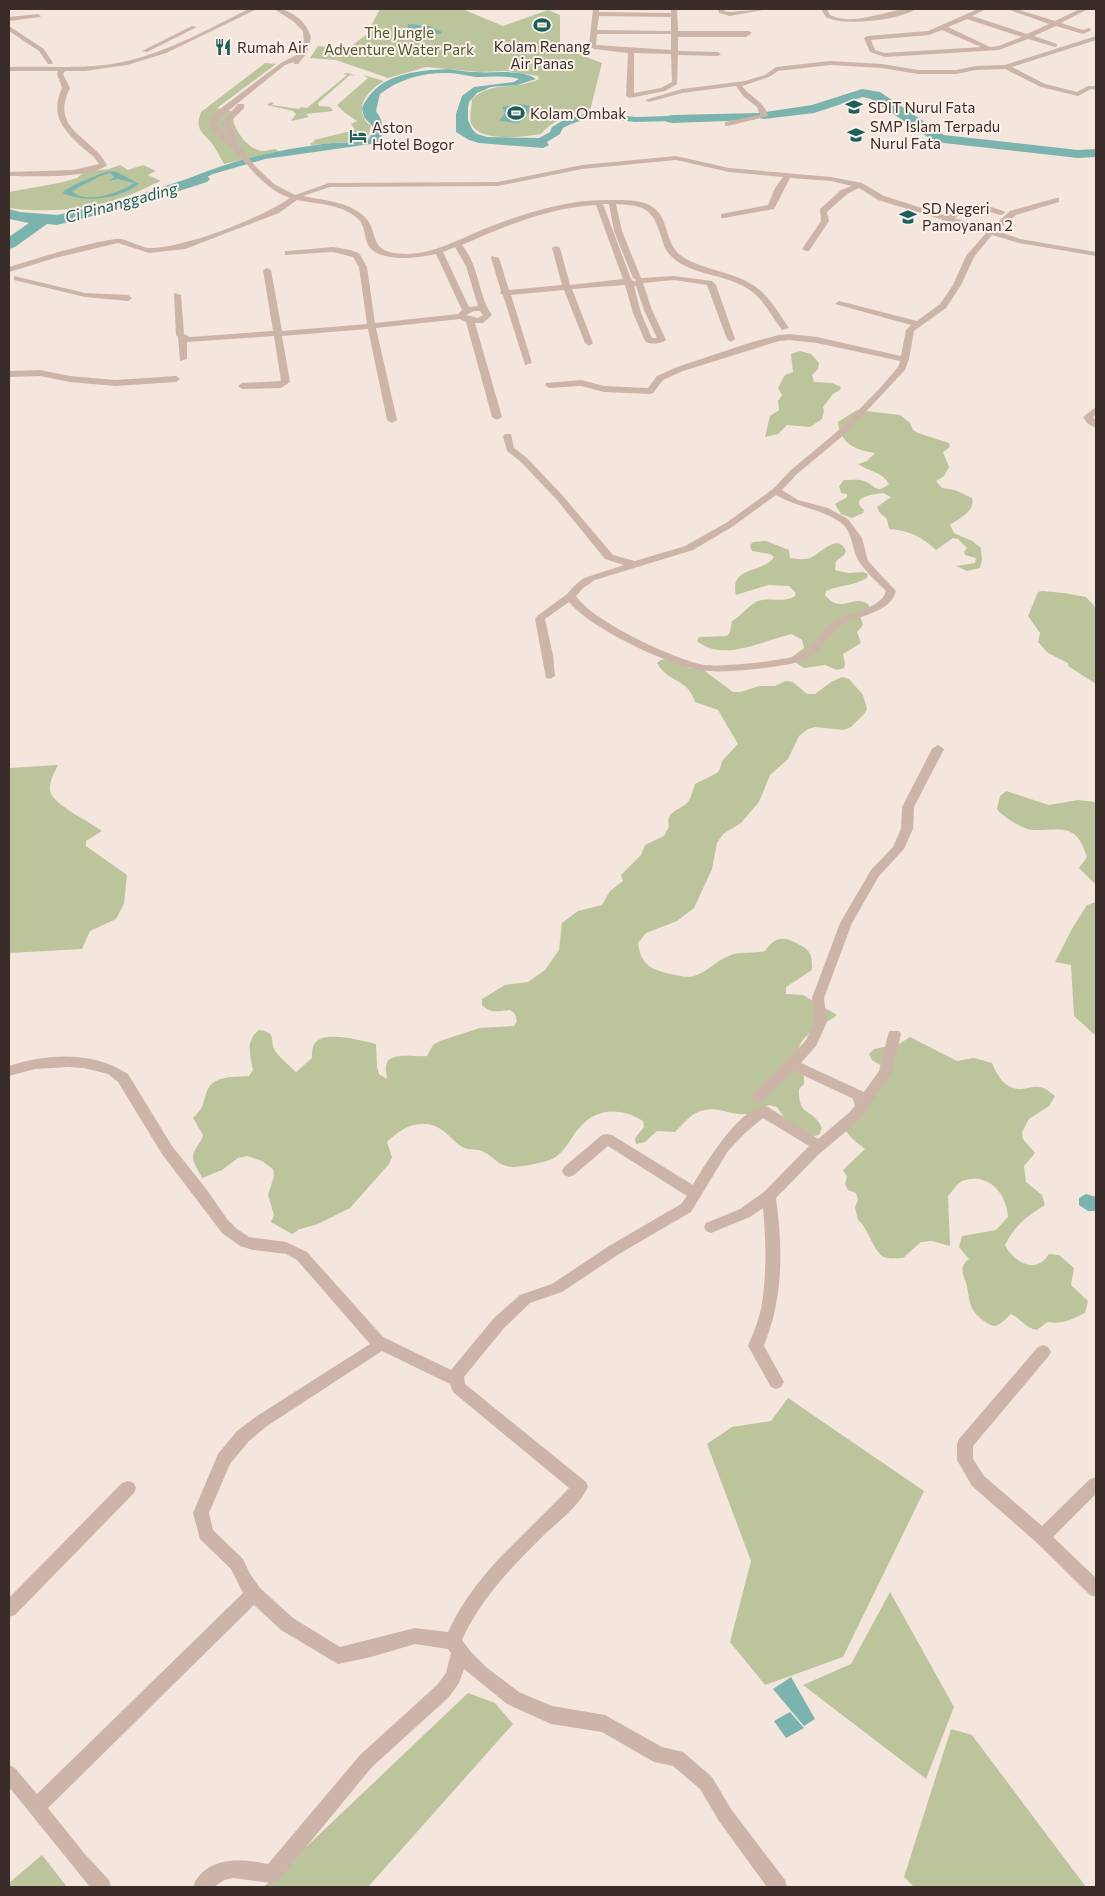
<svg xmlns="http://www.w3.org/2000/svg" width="1105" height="1896" font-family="Commissioner,sans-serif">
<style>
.green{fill:#bcc49c}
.water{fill:#7bb3ae;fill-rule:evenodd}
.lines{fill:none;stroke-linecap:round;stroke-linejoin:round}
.river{fill:#7bb3ae;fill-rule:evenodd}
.minor{fill:#cdb4a8;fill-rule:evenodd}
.labels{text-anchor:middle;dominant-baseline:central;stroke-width:4;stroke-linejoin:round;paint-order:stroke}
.far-park-label{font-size:15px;fill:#4f592b;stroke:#fbf1ea}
.far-poi-label{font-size:15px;fill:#3a2c29;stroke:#fbf1ea;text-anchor:start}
.far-water-label{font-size:16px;font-style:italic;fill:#1c5e59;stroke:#fbf1ea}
</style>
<rect width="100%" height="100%" fill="#f4e6dd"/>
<g class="green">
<path d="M380,9H462L503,26L548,10L560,15V47L602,63L590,111C569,114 555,119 541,134C523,137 479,143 471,123C469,116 472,106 472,99C490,81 517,90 539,79L538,76L506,71L480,72L426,67L388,78L336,60L310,58L318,46L347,49L366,35Z"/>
<path d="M265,63L276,64L217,108L239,113L233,118C234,131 250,151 263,151C267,151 272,149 275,149L279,151L224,164C221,158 213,144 209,140C199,130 196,127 201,112Z"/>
<path d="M349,73L355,76L350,75L318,103L319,106L330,107L333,111L306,114L309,117L291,121L296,114L293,111L267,105L271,102L274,103L272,105L299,109L301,107L307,108L347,75L343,74Z"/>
<path d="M363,75L384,81C366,91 352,110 371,126L368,137L357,141L312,145L310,144L315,141L314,140L355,130L351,124L357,121L345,113L337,105L368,78Z"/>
<path d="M120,165L128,170L143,165L156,171L148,175L161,181C148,186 135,194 121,198C88,210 44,213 9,208V192L59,183L77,178L84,172L109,169Z"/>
<path d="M800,351L811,354L819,363L818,369L812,375L814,382L832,383L841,387L840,390L833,394L823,407L824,411L822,419L810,427L787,425L778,434L765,437L770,416L779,410L778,401L782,395L778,388L785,375L793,372L791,354Z"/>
<path d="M857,410L900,415L910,423L913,430L918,433L949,443L950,447L943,452L949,467L944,476L936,481L942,488L955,490L972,498C976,511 958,519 950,525L954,533L972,541L981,548L982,560L980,568L967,571L956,566L975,563L976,558L965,555L964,552L967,548L958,539L953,538L936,550C923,537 908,530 889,529L887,519L880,513L877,507L891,497L883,493C875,494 848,497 864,510L863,513L852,518L841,514L835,504L847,497V494L841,493L839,486L844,480C850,480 859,479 864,481C876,485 875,495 889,484C882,471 869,472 858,464L867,461L875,453C856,450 840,444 838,422Z"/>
<path d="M766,541L789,550L790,558C797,559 804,560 810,558C821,554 837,532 846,551L844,555L836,561L835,570L848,573L863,572L868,574L867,578C854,586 840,585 826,591L825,595C828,598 831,602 835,603C846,608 858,594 870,606L867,610L859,611L863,625L857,632L861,643L843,654L845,664L844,668L837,670L825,665L804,668L793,661L792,657L804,648L802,640L792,634C763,640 724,663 697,641L699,637L727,636L730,632L732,621C741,616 747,607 756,602C768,596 784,604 795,596L796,593L789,586L768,585L736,595C729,565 763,574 774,557L770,554L752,551L750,545L753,542Z"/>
<path d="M1042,591L1064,593L1086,597L1096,608V684L1068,666V663L1048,653L1038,642L1040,633L1028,616L1038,592Z"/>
<path d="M675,657L689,668L702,669L733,692H741L759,686H775L786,681L793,682L807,694H815L831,682L842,677L849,679L863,695L867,709L864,714L851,727L844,730L815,727L808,729L799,736L788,759L770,775L759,802L741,823L723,834L717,843L712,869L694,908L677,921L646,933L638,943C641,967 653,970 675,975C681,976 688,978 694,976C707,972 717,960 731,955C742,951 754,954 765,951C775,936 784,936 798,944C802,946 808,949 810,954C812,958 812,965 812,970L786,987V994L803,995L837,1015C821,1028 788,1038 802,1064L798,1070L804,1077V1084L799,1089C798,1118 813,1107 822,1128L819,1135L810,1137L785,1119L777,1107L769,1105C738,1127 722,1101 698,1112C689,1116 682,1125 675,1132L657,1131L645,1142L636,1144L635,1138L644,1127L643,1121C623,1108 598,1107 581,1126C571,1136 567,1150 554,1158C549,1162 520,1167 513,1167C497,1166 496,1158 484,1152C477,1148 470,1151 462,1147C453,1141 445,1130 435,1126C416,1119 399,1130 387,1142L392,1157L389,1164L350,1208L318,1224L300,1229L292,1234L271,1222L274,1215L268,1195L274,1176L273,1169L262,1161L247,1156L238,1158L222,1170L202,1178C198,1169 189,1159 195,1150C198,1144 202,1141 203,1135L193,1118C205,1106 202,1105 207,1091C213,1075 235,1077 249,1076L253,1070C250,1054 245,1041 259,1030C279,1033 268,1041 276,1052C281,1059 290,1066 296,1072L312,1058C312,1053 312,1047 315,1043C325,1030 362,1041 376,1044L377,1067L379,1074L387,1079C387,1075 385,1070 386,1066C388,1050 417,1058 427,1056L433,1045L440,1041L480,1028L514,1026L517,1021L515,1014L510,1010C499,1011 490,1014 482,1005V999L505,985L528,982L545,970L559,950L562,923L578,911L602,905L610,891L623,881L621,875L641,855L645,845L664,836L669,827C665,812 678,811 687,803C691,799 693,790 695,784L717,773L720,769L722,761L738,744L718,710L695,702C688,678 668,683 657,663L661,660Z"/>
<path d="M58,765C54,773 49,782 50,791C52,804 90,822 102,831L86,841V846L127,875L124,904L116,919L90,931L82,949L9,953V768Z"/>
<path d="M1006,791L1049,805L1078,800L1096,802V885L1079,868L1087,857C1076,821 1061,831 1033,830C1023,830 1002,816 997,809L1000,796Z"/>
<path d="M1096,902V1036L1074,1016L1071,965L1055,962L1073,927L1087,905Z"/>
<path d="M910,1037L957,1061L974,1058L992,1063C997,1076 1006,1090 1022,1089C1027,1089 1033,1086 1038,1087C1045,1087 1050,1092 1055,1096L1049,1106L1029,1119L1022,1132L1023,1139L1035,1153L1024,1166L1026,1182L1042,1195L1045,1205C1026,1217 1015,1225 1005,1245C1014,1263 1036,1275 1049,1254L1059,1255L1074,1268L1071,1285L1088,1301L1085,1313C1073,1319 1061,1325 1047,1322L1037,1330C1024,1327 1023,1320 1011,1314C1007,1318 1000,1325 995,1326C991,1326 987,1323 984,1321C970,1311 970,1304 967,1287C965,1276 957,1268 969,1259L959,1247L962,1236L996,1230L1008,1217C1007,1195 990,1173 965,1180C957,1182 953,1191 948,1196L950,1246L932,1241L921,1242L903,1258C898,1258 892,1259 887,1258C873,1255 870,1229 858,1220L855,1207L858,1200L856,1193L848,1190L845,1184L847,1177L843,1170L865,1149C855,1141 844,1134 843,1120L855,1106L853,1099L866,1093L885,1068L872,1060L869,1054L874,1049L899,1044Z"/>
<path d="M788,1398L924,1491L843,1657L765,1685L730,1642L751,1561L707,1444L732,1427L771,1421Z"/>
<path d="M890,1592L954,1707L926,1779L803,1685L851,1664Z"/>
<path d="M468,1693L495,1703L513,1724L368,1887H264Z"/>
<path d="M951,1729L972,1735L1086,1887H914L904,1877Z"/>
<path d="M42,1855L67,1887H9V1883Z"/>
</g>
<g class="water">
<path d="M408,24L429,26L442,32L440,34L412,36L407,34Z"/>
<path d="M448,69C457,70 467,72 476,72C493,74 521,68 536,79L517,85L491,87L477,93L469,102L468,108V120L472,129L477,134L487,137L539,138L550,132L552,127L562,121L590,112L636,117L705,115L707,120L635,122L592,117L571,124L563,128L560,134L547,142L549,145L543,148L479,143L469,140L456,132V114L462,96L474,87L514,82L519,79C506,75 490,77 476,77C467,76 458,73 449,73C424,72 399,79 380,94L376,111C384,122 385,131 378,143L265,159L213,174L193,183L185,180C228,161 276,150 323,144C338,142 353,143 368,140L372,133V126L364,117L362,108C378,73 414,71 448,69Z"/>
<path d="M520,104L543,108L540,110L542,112L535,115L534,112L526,114L519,123L499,121L505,113L502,107Z"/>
<path d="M109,171L117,172L139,184C118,199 88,203 64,194L63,192C67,187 101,173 109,171ZM110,173L114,177L108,181L118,179L134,183C120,193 85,205 72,191L100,176Z"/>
<path d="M1086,1194L1096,1197V1211H1088L1079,1205V1198Z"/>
<path d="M791,1677L815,1719L804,1726L773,1689Z"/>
<path d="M790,1712L804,1728L786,1738L774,1721Z"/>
</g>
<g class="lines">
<g class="river">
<path d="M862,89L880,92L944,135L1078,150L1096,149V157L1078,158L935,142L871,99L863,97L814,113L764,119L759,118L753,120L672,123L667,122L665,119L667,116L672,115L758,113L812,105Z"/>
<path d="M202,174L207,176L210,179L207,182L132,206L57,225L47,224L15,247L9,249V237L29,223L9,219V209L20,212L57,215L122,200Z"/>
</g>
<g class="minor">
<path d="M249,9L255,10L166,53L127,65L85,71H65L63,74L70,88C49,130 92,136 107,165C91,179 31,176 9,176V172L73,170L99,164C95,157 88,152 82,147C62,129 50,114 62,88L57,74L58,71H9V67C48,66 88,70 127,61C170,51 210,28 249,9Z"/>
<path d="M274,9C290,8 307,22 311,37L307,53L298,64H294V62L285,65L222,116L216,124L230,139L222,122L238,104H244V108L230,122L239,146L255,166L274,184L295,195L329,183L498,182L582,165L676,156L729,168L831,177L862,183L884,196L947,216C970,200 979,203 1004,211L1005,213L1001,215L973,208L954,218L990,229L1010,211L1056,198H1059V202L1016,215L997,231L1020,239L1096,252V256L1019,243L992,235L974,257L961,285L946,308L914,331L909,359L905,370L845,434L797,474L782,490L798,500L828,508L848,519L862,538L868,561L896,591C891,612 861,615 844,624C828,633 822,653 805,660C787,667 726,673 707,671C673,668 591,629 569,602L545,619L553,655L555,676L550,679L546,678L535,619L537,616L567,594L574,586L584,578L624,565L605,559L557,500L521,462L507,451L503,436L505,434H511L514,448L527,458L563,496L613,555L635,561L685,546L726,523L773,489L791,470L839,430L881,387L898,367L900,361L817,343L789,340L779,341L683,371L663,380L653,393L650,394L604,392L581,386L549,388L545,385L546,383L581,380L604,386L648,388L657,376L677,367L752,342L779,335L789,334L817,337L901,356L906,330L911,325L835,304L839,301L917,321L940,304L953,285L966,256L986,233L878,200L859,188L847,194L827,212L829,221L809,251H806L802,249L821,221L820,209L841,190L852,186L831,181L790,178L774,209L724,218H721V214L768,205L775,188L783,177L729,172L676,160L582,169L498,186L330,187L303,196C321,200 344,201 360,213C384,230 362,253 406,254C434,254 459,239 484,229C523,214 566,199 608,200C621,200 637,199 649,205C671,215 663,245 683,257C705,271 734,271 756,287C770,297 780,315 789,328L782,330C772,317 764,300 751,291C728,273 692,277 671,256C665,250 663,243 661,236C652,207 644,206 616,204L622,231L641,278L674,276L712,281L716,285L735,339L731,342L727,339L707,285L674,280L643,283L652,310L666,340C662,344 649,345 645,341L633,313L625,285L572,289L593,343L589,346L585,343L564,290L511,295L532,363L525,365L503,295L500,293L501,291L491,258L492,256L499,258L509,290L562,285L552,248L556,246L560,248L570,285L623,279L596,205C548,208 505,226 462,245C480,267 478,296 492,315L483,323H475L502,417L497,420L492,417L466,322L460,319L376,328L397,420L392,423L387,420L368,329L282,336L290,382L281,388L242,389L238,386L242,383L281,381L274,336L187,342V359L180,361L178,337L176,335L174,293L181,295L184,334L190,337L273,331L263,270L267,268L271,270L282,331L367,324L359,267L353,257L333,252L285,255V251H288L333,247L350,250L359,253L367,267L375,323L458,314L462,310L436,254C418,258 376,264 367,243C364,234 365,225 357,218C341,204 317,204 297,200L279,213L185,249L149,253L118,243L55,258L9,272V267C44,256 79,245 115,239C127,237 140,249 152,248C187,247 261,218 290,198C264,189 251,168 233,149C225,141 214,136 208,124L216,112L281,63L300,53L304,45L303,31L293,21ZM603,204H609L614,231L633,278L636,280L635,282L631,279ZM455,247L466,266L478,306L469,307L443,252ZM634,286H636L644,310L657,338H652L641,313ZM474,311H480L483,315L478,318L466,315ZM776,495C797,507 821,509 840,522C854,532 851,550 860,563C867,573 877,582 886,591C882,608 852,612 838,619C821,627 815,649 796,656C781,661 721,667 705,665C675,660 592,621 576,596L583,588L595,580L693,550L732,527Z"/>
<path d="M593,9H599V12L671,13V9H677L678,31H749L752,33L746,37H678V51L718,52L721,54L718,56L678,55L677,84L665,91L630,98L626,96L628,53L594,49L589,46ZM599,16L671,17V31L597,30ZM597,34H671V50L596,45ZM634,53L671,54L672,82L661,88L634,93Z"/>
<path d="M718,9H724V11L730,12L768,9L730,16L719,13Z"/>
<path d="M821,9H827L830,15C857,28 889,7 916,9C899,20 844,27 826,17Z"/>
<path d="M978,9H986L972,16L1027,34L1049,24L1007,9H1016L1055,21L1080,9H1088L1061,23L1083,30L1089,28L1092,30L1083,34L1056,26L1034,36L1057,44V46L1055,47L1028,39L999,50L885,57L870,52L864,38L867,36L928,31ZM967,19L1022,37L998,46L990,47L948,27ZM942,30L981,47L885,53L875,50L871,40L929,35Z"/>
<path d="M38,14L41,16L40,17L9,21V17Z"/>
<path d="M9,26L44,49L53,63L52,64H48L39,51L9,31Z"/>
<path d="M192,26L197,27L147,52L142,51Z"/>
<path d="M1096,36V40L1012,67L1045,84L1077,92L1088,86H1096V90L1091,89L1078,96L1041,87L1005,69L976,70L956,74H918L882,68L830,65L778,71L769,77L742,86C750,97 765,102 768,116L728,126H725V122L760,115L757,107L743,96L736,86L682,93L649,102L645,100L682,89L745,81L765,75L776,67L830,61L882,64L918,70H956L976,66L1005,65Z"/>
<path d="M14,276L85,293L128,295L132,298L128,301L85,297L14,280Z"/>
<path d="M40,370L70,376L115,380L176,376L180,379L176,382L115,386L70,382L40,376L9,377V371Z"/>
<path d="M1096,407V415L1093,417L1096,421V428L1088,424L1083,417Z"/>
<path d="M938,745L944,749L914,807L913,829L904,849L879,876L852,923L824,998L827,1022L816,1046L801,1063L864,1092L879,1071L889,1031H899L901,1034L892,1072L861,1119L819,1154L776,1198C781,1233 783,1274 775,1309C773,1321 768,1334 764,1346L784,1382L781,1387L776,1389L771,1387L748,1346C753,1334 758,1322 761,1309C767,1276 766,1240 763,1208L750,1217L711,1233L706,1231L704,1227L706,1223L740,1209L764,1192L809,1146L763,1118L745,1133L728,1151L691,1212L619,1254L562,1292L530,1303L504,1328L464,1377L465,1384L586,1482L588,1487C580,1505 559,1521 544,1535C512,1567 481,1598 462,1640L471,1652L486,1667L519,1692L552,1706L605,1715L662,1747L683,1752L712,1777L731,1809L785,1880L787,1887H767L719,1821L700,1789L673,1766L654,1762L602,1732L551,1724L507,1704L464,1669L459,1683L449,1697L372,1767L278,1881L271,1883L233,1878L224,1880L214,1887H193C204,1856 242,1858 268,1864L360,1755L437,1685L446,1673L451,1653L448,1649L415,1644L371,1657L338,1664L281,1630L254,1605L48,1808L84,1853L109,1880L111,1887H90L9,1787V1765L15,1768L37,1794L243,1593L231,1569L200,1539L193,1513L218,1454L237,1431L257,1416L370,1344L297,1260L286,1254L253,1250L240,1246L222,1233L162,1154L118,1082L108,1074L84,1068L68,1067L35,1069L9,1076V1066C47,1053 93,1051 128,1074L172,1146L207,1190L227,1219L237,1229L249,1237L286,1242L307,1252L383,1337L451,1370L494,1318L520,1295L552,1284L609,1246L681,1204L687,1196L608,1146L574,1175L569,1177L564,1175L562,1171L564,1167L602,1135L607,1134L612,1135L693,1185C703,1167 744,1100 768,1107L818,1139L851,1111L858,1101L794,1071L762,1101L757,1102L752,1101L750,1097L787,1061L806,1040L815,1022L812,998L840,923L871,870L893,847L901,829L902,807L932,749ZM382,1351L450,1384L453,1392L569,1488C525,1536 476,1571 448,1632L415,1628L340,1647L293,1618L260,1588L250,1574L243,1559L213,1530L209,1513L230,1464L249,1441L267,1426Z"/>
<path d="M1043,1345L1048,1347L1051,1352L1048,1357L973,1446V1459L984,1476L1042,1526L1090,1479L1096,1477V1494L1053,1537L1096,1578V1597L1090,1595L1036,1542L972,1486L957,1460V1444L959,1439L1038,1347Z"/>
<path d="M128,1481L134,1483L136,1488L134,1493L15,1615L9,1617V1598L122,1483Z"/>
</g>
</g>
<defs>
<g id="stadium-bare" transform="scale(1.35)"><path d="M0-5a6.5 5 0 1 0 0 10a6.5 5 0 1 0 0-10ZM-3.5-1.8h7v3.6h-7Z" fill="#1c5e59" stroke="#fbf1ea" stroke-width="2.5" paint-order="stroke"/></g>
<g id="restaurant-bare" transform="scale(1.35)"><path d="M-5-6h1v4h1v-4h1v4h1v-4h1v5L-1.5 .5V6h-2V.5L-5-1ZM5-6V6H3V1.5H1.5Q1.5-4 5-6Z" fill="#1c5e59" stroke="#fbf1ea" stroke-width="2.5" paint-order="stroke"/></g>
<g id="school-bare" transform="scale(1.35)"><path d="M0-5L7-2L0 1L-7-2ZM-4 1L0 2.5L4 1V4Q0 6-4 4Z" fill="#1c5e59" stroke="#fbf1ea" stroke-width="2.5" paint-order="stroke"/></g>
<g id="hotel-bare" transform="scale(1.35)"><path d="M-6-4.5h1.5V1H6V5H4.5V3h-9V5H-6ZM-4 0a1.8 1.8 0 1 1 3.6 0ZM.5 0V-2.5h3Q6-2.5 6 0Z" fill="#1c5e59" stroke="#fbf1ea" stroke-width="2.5" paint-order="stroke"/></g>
</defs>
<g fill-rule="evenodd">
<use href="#stadium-bare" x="542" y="25"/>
<use href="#restaurant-bare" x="223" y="47"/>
<use href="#school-bare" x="854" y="107"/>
<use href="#stadium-bare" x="516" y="113"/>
<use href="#school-bare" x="856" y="135"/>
<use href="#hotel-bare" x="358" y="136"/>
<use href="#school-bare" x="908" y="217"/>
</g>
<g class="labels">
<g class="far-park-label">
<text x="399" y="32">The Jungle<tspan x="399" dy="17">Adventure Water Park</tspan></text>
</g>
<g class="far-poi-label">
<text x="542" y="46" text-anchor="middle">Kolam Renang<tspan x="542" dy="17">Air Panas</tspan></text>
<text x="237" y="47">Rumah Air</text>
<text x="868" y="107">SDIT Nurul Fata</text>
<text x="530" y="113">Kolam Ombak</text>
<text x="870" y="126">SMP Islam Terpadu<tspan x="870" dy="17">Nurul Fata</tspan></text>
<text x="372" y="127">Aston<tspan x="372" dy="17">Hotel Bogor</tspan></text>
<text x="922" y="208">SD Negeri<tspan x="922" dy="17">Pamoyanan 2</tspan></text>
</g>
<g class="far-water-label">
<text transform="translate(121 202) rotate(-15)">Ci Pinanggading</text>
</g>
</g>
<rect width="1105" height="1896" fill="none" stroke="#3a2c29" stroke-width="20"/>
</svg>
